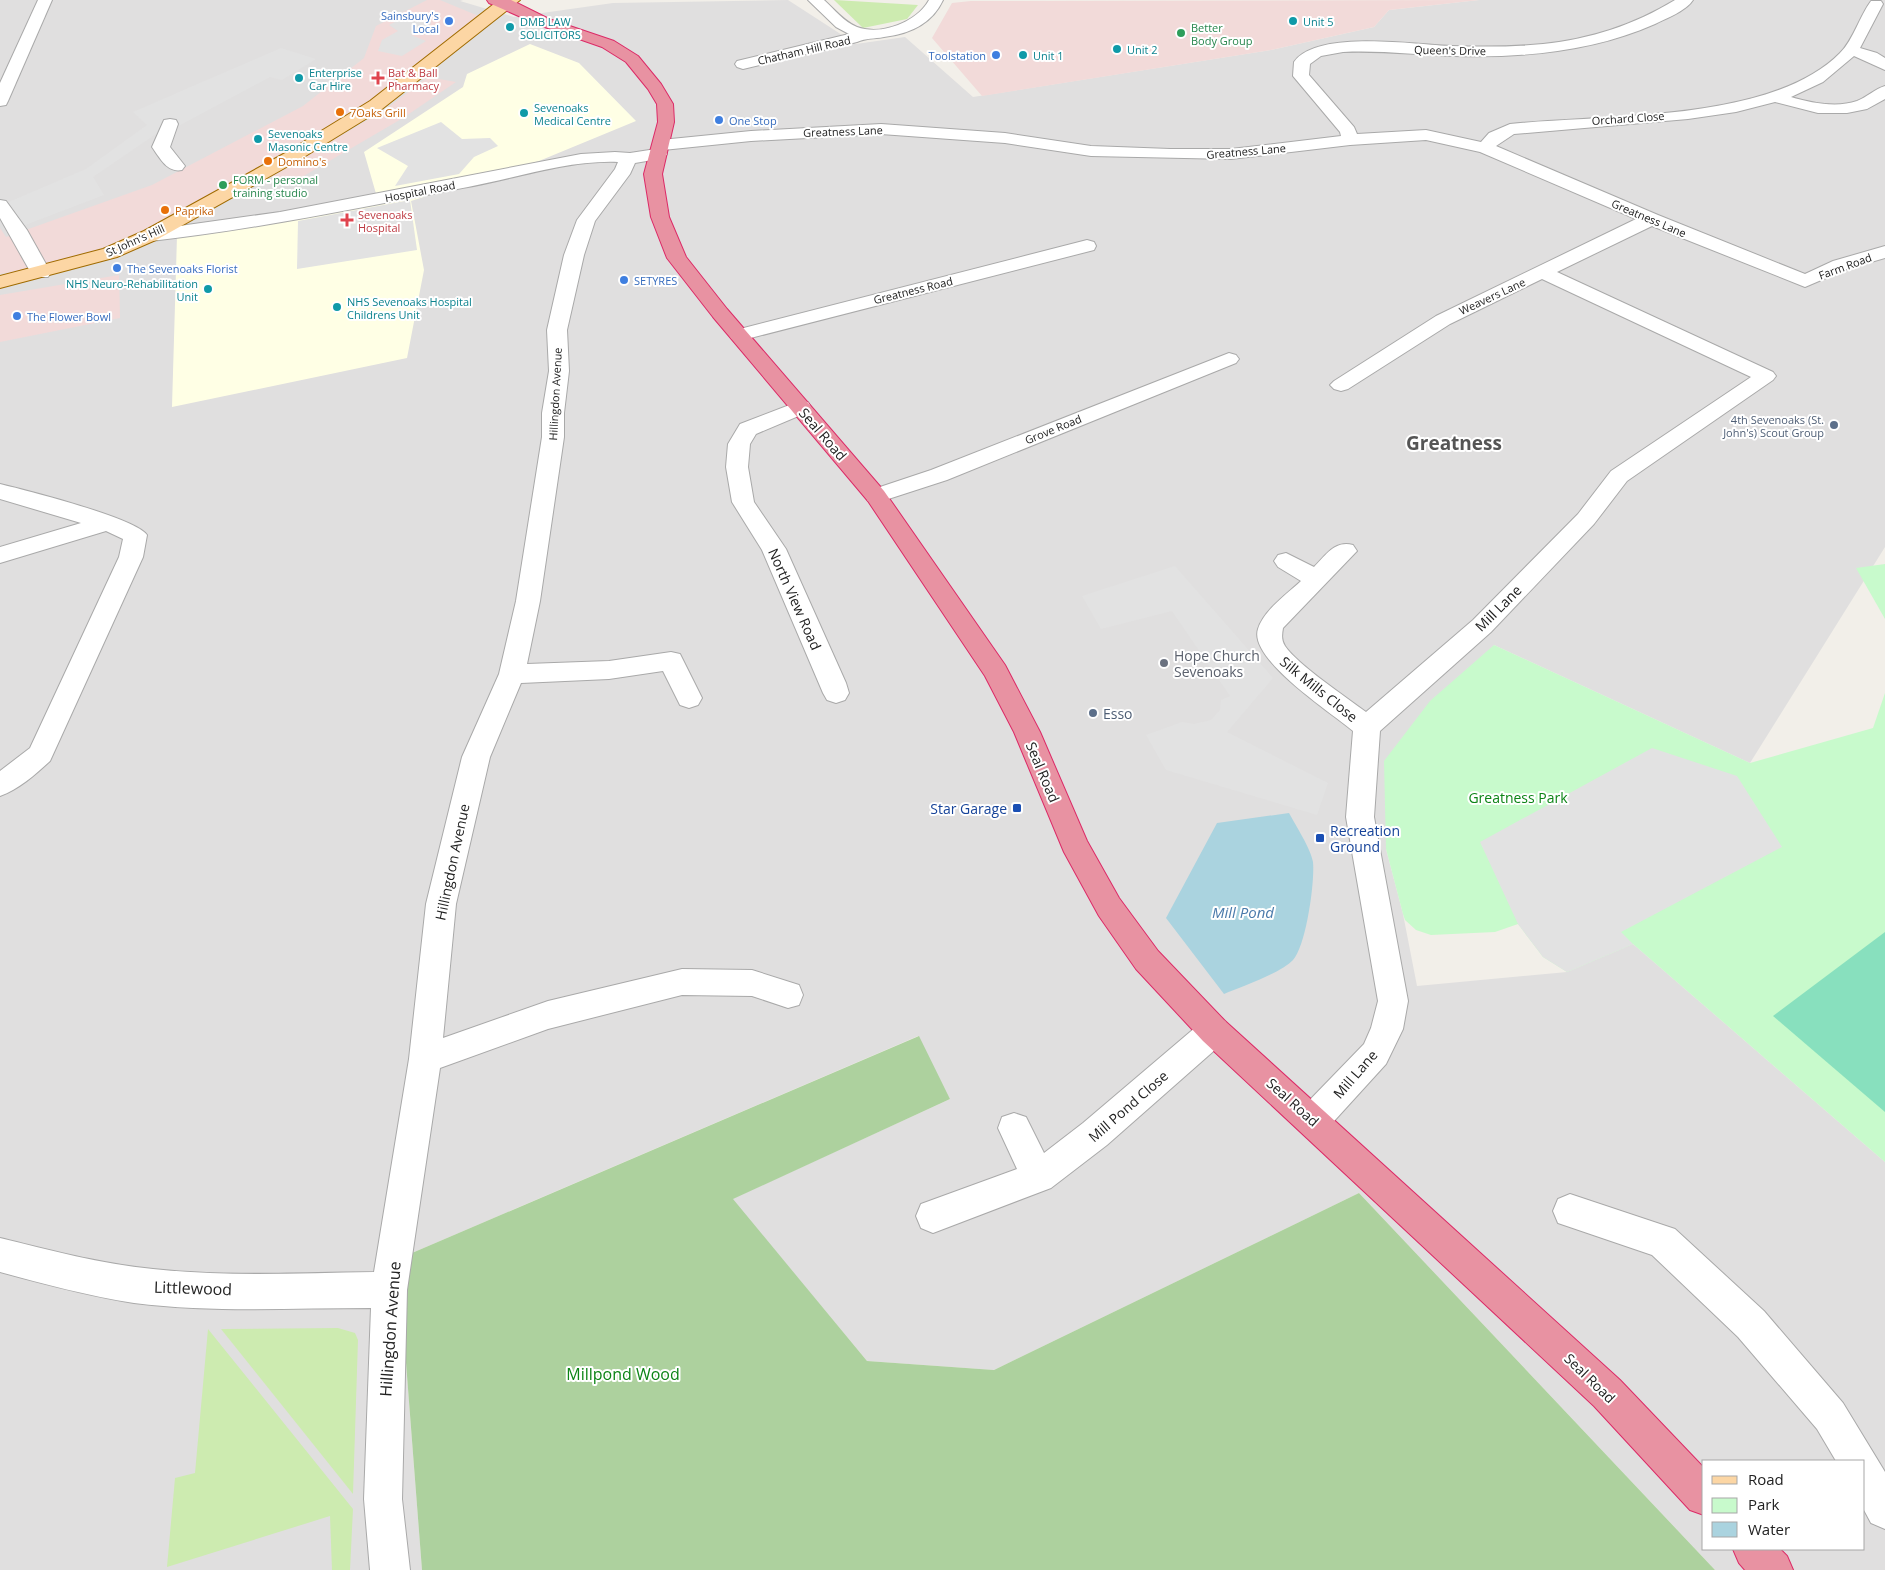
<svg xmlns="http://www.w3.org/2000/svg" width="1885" height="1570" font-family="'Open Sans',sans-serif">
<style>
.residential{fill:#e0dfdf;fill-rule:evenodd}
.commercial{fill:#f2dad9}
.education{fill:#ffffe5}
.grass{fill:#cdebb0}
.forest{fill:#add19e}
.park{fill:#c8facc}
.pitch{fill:#88e0be}
.parking{fill:#e2e2e2}
.water{fill:#aad3df}
.lines{fill:none;stroke-linecap:round;stroke-linejoin:round}
.street-casing{stroke:#a9a9a9;stroke-width:2}
.primary-casing{stroke:#a06b00;stroke-width:2}
.highway-casing{stroke:#dc2a67;stroke-width:2}
.street{fill:#fff;fill-rule:evenodd}
.primary{fill:#fcd6a4;fill-rule:evenodd}
.highway{fill:#e892a2;fill-rule:evenodd}
.shop-dot{fill:#3f7fe0;stroke:#fff;stroke-width:2}
.culture-dot{fill:#0f9aa8;stroke:#fff;stroke-width:2}
.leisure-dot{fill:#2e9e5b;stroke:#fff;stroke-width:2}
.health-dot{fill:#e0444e;stroke:#fff;stroke-width:2}
.food-dot{fill:#e8710a;stroke:#fff;stroke-width:2}
.service-dot{fill:#5c6f8a;stroke:#fff;stroke-width:2}
.worship-dot{fill:#6b7280;stroke:#fff;stroke-width:2}
.transit-dot{fill:#1a4fb4;stroke:#fff;stroke-width:2}
.labels{text-anchor:middle;dominant-baseline:central;stroke-width:4;stroke-linejoin:round;paint-order:stroke}
.far-shop-label{font-size:11px;fill:#366cbe;stroke:#fff;text-anchor:start}
.far-culture-label{font-size:11px;fill:#0d838f;stroke:#fff;text-anchor:start}
.far-leisure-label{font-size:11px;fill:#27864d;stroke:#fff;text-anchor:start}
.far-street-label{font-size:11px;fill:#222;stroke:#fff}
.far-health-label{font-size:11px;fill:#be3a42;stroke:#fff;text-anchor:start}
.far-food-label{font-size:11px;fill:#c56008;stroke:#fff;text-anchor:start}
.far-service-label{font-size:11px;fill:#4e5e75;stroke:#fff;text-anchor:end}
.street-label{font-size:14px;fill:#222;stroke:#fff}
.worship-label{font-size:14px;fill:#5b616d;stroke:#fff;text-anchor:start}
.service-label{font-size:14px;fill:#4e5e75;stroke:#fff;text-anchor:start}
.park-label{font-size:14px;fill:#0c8416;stroke:#fff}
.transit-label{font-size:14px;fill:#164399;stroke:#fff;text-anchor:end}
.water-label{font-size:15px;font-style:italic;fill:#4a7aab;stroke:#fff}
.near-street-label{font-size:16px;fill:#222;stroke:#fff}
.near-park-label{font-size:16px;fill:#0c8416;stroke:#fff}
.district-label{font-size:19px;font-weight:bold;fill:#555;stroke:#fff}
</style>
<rect width="100%" height="100%" fill="#f2efe9"/>
<path class="residential" d="M0,0H463L460,1L514,17L613,3L788,0L856,44L905,37L973,97L1271,50L1374,27L1389,10L1479,0H1885V547L1750,763L1494,645L1386,849L1403,914L1417,986L1567,972L1633,944L1885,1162V1570H1715L1359,1193L994,1370L867,1361L732,1199L950,1099L918,1036L398,1259L422,1570H0ZM1704,1461H1864V1549H1704Z"/>
<g class="commercial">
<path d="M427,0H440L481,17L428,64L283,159L133,238L48,266L0,274V228L6,237L152,185L303,106L364,58L376,26Z"/>
<path d="M1479,0L1389,10L1374,27L1271,50L982,96L932,38L952,3L971,1Z"/>
<path d="M428,77L456,82L403,118L302,177H271L386,109Z"/>
<path d="M119,275L120,318L0,342V295Z"/>
</g>
<path class="education" d="M530,44L579,63L636,121L539,161L411,201L424,270L407,358L172,407L177,236L379,204L364,152L463,87L467,74Z"/>
<g class="grass">
<path d="M834,0H835L918,5L907,19L863,28Z"/>
<path d="M338,1328L355,1333L358,1340L353,1494L221,1329Z"/>
<path d="M208,1329L353,1509L350,1570H332L330,1516L167,1567L175,1478L195,1473Z"/>
</g>
<path class="forest" d="M919,1036L950,1099L733,1199L867,1361L994,1370L1359,1193L1715,1570H422L398,1259Z"/>
<g class="park">
<path d="M1885,564V619L1856,568Z"/>
<path d="M1494,645L1750,763L1873,728L1885,693V1162L1633,944L1567,972L1543,957L1518,924L1495,932L1431,935L1416,930L1405,920L1403,914L1386,849L1384,761L1430,701Z"/>
</g>
<path class="pitch" d="M1885,932V1112L1773,1016Z"/>
<g class="parking">
<path d="M410,14L430,19L431,24L411,35L426,41L402,56L378,51L382,40L398,31L389,25Z"/>
<path d="M281,48L316,59L282,80L270,77L167,132L169,125L93,177L104,195L20,227L4,204L86,169L147,125L133,112Z"/>
<path d="M441,122L462,139L490,138L498,146L474,157L459,174L395,186L408,166L377,148Z"/>
<path d="M410,200L417,250L297,269L298,221Z"/>
<path d="M1175,566L1273,678L1227,732L1328,783L1317,815L1166,770L1146,735L1182,722L1194,724L1211,720L1220,710L1221,700L1230,696L1172,611L1101,629L1082,596Z"/>
<path d="M1652,748L1737,776L1782,847L1621,932L1633,944L1567,972L1543,957L1518,924L1480,842Z"/>
</g>
<path class="water" d="M1289,813C1296,826 1311,849 1313,862C1315,882 1306,946 1293,960C1281,973 1241,987 1224,994L1166,918L1217,823Z"/>
<g class="lines">
<g class="street-casing">
<g id="street">
<path d="M38,0H52L8,101L6,105L0,106V83Z"/>
<path d="M808,0H824C834,9 844,22 857,27C881,36 917,22 929,0H943C932,24 909,34 884,37C874,39 866,38 857,42L743,69L737,67L735,64L737,61L849,34L836,27Z"/>
<path d="M1675,0H1693C1686,11 1667,18 1655,24C1592,52 1522,58 1454,56C1417,55 1380,50 1343,52L1321,56L1310,64L1309,75L1354,127L1357,134L1426,130L1481,142L1489,133L1510,124C1603,114 1771,123 1840,53C1854,39 1859,17 1871,1H1881L1883,4L1860,48L1877,53L1885,58V70L1854,56L1823,82L1791,97C1811,103 1837,108 1857,101C1867,97 1875,89 1885,86V99L1867,109L1847,113H1818L1775,102L1736,112L1688,119L1514,134L1496,146L1658,215L1805,274L1833,261L1885,246V258L1847,269L1805,287L1652,226L1557,272L1773,372L1776,376L1773,380L1627,481L1594,524L1491,632L1380,731L1374,817L1408,1001L1403,1029L1386,1064L1325,1131L1313,1135L1301,1131L1297,1120L1301,1109L1364,1044L1371,1028L1378,1001L1346,817L1353,731C1332,713 1248,659 1258,629C1264,610 1287,594 1301,581L1278,567L1274,561L1278,555L1286,553L1314,567C1326,555 1335,540 1353,545L1357,551L1283,628C1282,634 1281,640 1285,646C1298,665 1346,697 1366,712L1473,620L1578,514L1611,471L1751,377L1542,279L1450,324L1348,389L1341,391L1334,389L1330,385L1334,381L1436,316L1636,219L1480,152L1426,140L1350,145L1231,159L1091,156L1005,143L881,134L751,141L663,150L667,154L664,158L635,163L630,174L595,221L584,255L567,330L569,371L564,413V437L540,601L527,664L609,661L671,652L680,654L702,698L698,705L689,708L680,705L663,671L609,679L521,683L490,757L456,904L443,1038L548,1001L682,969L752,970L799,985L803,995L799,1005L788,1008L752,996L682,995L548,1029L440,1068L407,1290L402,1499L410,1570H370L364,1499L371,1308C292,1308 212,1313 134,1303C89,1296 44,1284 0,1272V1238C50,1250 101,1264 153,1269C227,1277 300,1273 374,1272L409,1059L426,904L462,757L499,674L516,601L542,437V413L549,371L547,330L564,255L577,220L615,169L618,162C568,160 517,178 468,187C363,207 258,229 151,241L144,239L142,235L144,231L280,212L581,154L615,152L630,153L656,149L652,145L655,141L661,140L751,131L881,124L1005,133L1091,146L1170,149H1231L1341,136L1340,132L1293,76L1294,62C1317,29 1416,45 1452,46C1482,47 1513,47 1543,44C1591,39 1634,25 1675,0Z"/>
<path d="M170,119L176,120L178,124L170,147L185,166L182,170C167,173 160,158 152,147L164,120Z"/>
<path d="M0,200L6,201L27,230L51,273L48,277H34L31,273L0,218Z"/>
<path d="M1087,240L1094,242L1096,246L1094,250L739,341L732,339L729,335L732,331Z"/>
<path d="M1229,353L1236,355L1239,359L1236,363L947,480L876,503L868,501L865,496L868,491L931,470Z"/>
<path d="M800,401L808,402L811,407L808,412L756,434L750,444L748,467L754,502L786,549L846,683L849,693L845,700L836,703L827,700L823,693L762,550L732,502L726,467L728,444L740,424Z"/>
<path d="M0,484C25,490 136,518 147,535L143,557L50,761C35,775 19,789 0,796V771L30,748L119,557L123,539L106,531L0,563V547L81,523L0,499Z"/>
<path d="M1214,1017L1225,1021L1230,1031L1225,1041L1107,1145L1051,1188L933,1233L921,1228L916,1216L921,1204L1017,1169L998,1128L1002,1117L1014,1113L1026,1117L1044,1153L1083,1123L1203,1021Z"/>
<path d="M1570,1194L1675,1229L1764,1311L1843,1403L1885,1472V1529L1871,1523L1864,1510V1461H1836L1817,1429L1738,1337L1652,1255L1558,1223L1553,1211L1558,1199Z"/>
</g>
</g>
<g class="primary-casing">
<path id="primary" d="M499,0H520L382,109L299,160L158,239L117,257L0,288V276L103,249L144,231L287,152L370,101Z"/>
</g>
<g class="highway-casing">
<g id="highway">
<path d="M487,0H511L549,19L614,41L638,56L661,84L673,104L674,122L662,174L669,217L686,257L727,309L884,491L1005,665L1040,732L1087,841L1119,898L1158,951L1225,1021L1620,1380L1704,1468V1515L1690,1510L1594,1406L1203,1041L1136,969L1099,916L1064,852L1014,732L985,676L868,501L713,317L667,258L651,217L644,174L658,122L657,104L648,89L626,62L602,47L539,25L489,3Z"/>
<path d="M1733,1549H1780L1787,1556L1793,1570H1745L1739,1563Z"/>
</g>
</g>
<use href="#street" class="street"/>
<use href="#primary" class="primary"/>
<use href="#highway" class="highway"/>
</g>
<g class="shop-dot">
<circle cx="449" cy="21" r="5"/>
<circle cx="996" cy="55" r="5"/>
<circle cx="719" cy="120" r="5"/>
<circle cx="117" cy="268" r="5"/>
<circle cx="624" cy="280" r="5"/>
<circle cx="17" cy="316" r="5"/>
</g>
<g class="culture-dot">
<circle cx="1293" cy="21" r="5"/>
<circle cx="510" cy="27" r="5"/>
<circle cx="1117" cy="49" r="5"/>
<circle cx="1023" cy="55" r="5"/>
<circle cx="299" cy="78" r="5"/>
<circle cx="524" cy="113" r="5"/>
<circle cx="258" cy="139" r="5"/>
<circle cx="208" cy="289" r="5"/>
<circle cx="337" cy="307" r="5"/>
</g>
<g class="leisure-dot">
<circle cx="1181" cy="33" r="5"/>
<circle cx="223" cy="185" r="5"/>
</g>
<g class="health-dot">
<path d="M375.5 70.5h5v5h5v5h-5v5h-5v-5h-5v-5h5z"/>
<path d="M344.5 212.5h5v5h5v5h-5v5h-5v-5h-5v-5h5z"/>
</g>
<g class="food-dot">
<circle cx="340" cy="112" r="5"/>
<circle cx="268" cy="161" r="5"/>
<circle cx="165" cy="210" r="5"/>
</g>
<g class="service-dot">
<circle cx="1834" cy="425" r="5"/>
<circle cx="1093" cy="713" r="5"/>
</g>
<circle class="worship-dot" cx="1164" cy="663" r="5"/>
<g class="transit-dot">
<rect x="1012" y="803" width="10" height="10" rx="2.5"/>
<rect x="1315" y="833" width="10" height="10" rx="2.5"/>
</g>
<g class="labels">
<g class="far-shop-label">
<text x="439" y="15" text-anchor="end">Sainsbury's<tspan x="439" dy="13">Local</tspan></text>
<text x="986" y="55" text-anchor="end">Toolstation</text>
<text x="729" y="120">One Stop</text>
<text x="127" y="268">The Sevenoaks Florist</text>
<text x="634" y="280">SETYRES</text>
<text x="27" y="316">The Flower Bowl</text>
</g>
<g class="far-culture-label">
<text x="520" y="21">DMB LAW<tspan x="520" dy="13">SOLICITORS</tspan></text>
<text x="1303" y="21">Unit 5</text>
<text x="1127" y="49">Unit 2</text>
<text x="1033" y="55">Unit 1</text>
<text x="309" y="72">Enterprise<tspan x="309" dy="13">Car Hire</tspan></text>
<text x="534" y="107">Sevenoaks<tspan x="534" dy="13">Medical Centre</tspan></text>
<text x="268" y="133">Sevenoaks<tspan x="268" dy="13">Masonic Centre</tspan></text>
<text x="198" y="283" text-anchor="end">NHS Neuro-Rehabilitation<tspan x="198" dy="13">Unit</tspan></text>
<text x="347" y="301">NHS Sevenoaks Hospital<tspan x="347" dy="13">Childrens Unit</tspan></text>
</g>
<g class="far-leisure-label">
<text x="1191" y="27">Better<tspan x="1191" dy="13">Body Group</tspan></text>
<text x="233" y="179">FORM - personal<tspan x="233" dy="13">training studio</tspan></text>
</g>
<g class="far-street-label">
<text transform="translate(804 50) rotate(-13)">Chatham Hill Road</text>
<text transform="translate(1450 50) rotate(1)">Queen's Drive</text>
<text transform="translate(1628 118) rotate(-4)">Orchard Close</text>
<text transform="translate(843 131) rotate(-2)">Greatness Lane</text>
<text transform="translate(1246 151) rotate(-5)">Greatness Lane</text>
<text transform="translate(420 191) rotate(-11)">Hospital Road</text>
<text transform="translate(1649 218) rotate(23)">Greatness Lane</text>
<text transform="translate(135 240) rotate(-24)">St John's Hill</text>
<text transform="translate(1845 266) rotate(-20)">Farm Road</text>
<text transform="translate(913 290) rotate(-14)">Greatness Road</text>
<text transform="translate(1492 296) rotate(-25)">Weavers Lane</text>
<text transform="translate(555 394) rotate(-87)">Hillingdon Avenue</text>
<text transform="translate(1053 429) rotate(-22)">Grove Road</text>
</g>
<g class="far-health-label">
<text x="388" y="72">Bat &amp; Ball<tspan x="388" dy="13">Pharmacy</tspan></text>
<text x="358" y="214">Sevenoaks<tspan x="358" dy="13">Hospital</tspan></text>
</g>
<g class="far-food-label">
<text x="350" y="112">7Oaks Grill</text>
<text x="278" y="161">Domino's</text>
<text x="175" y="210">Paprika</text>
</g>
<g class="far-service-label">
<text x="1824" y="419">4th Sevenoaks (St.<tspan x="1824" dy="13">John's) Scout Group</tspan></text>
</g>
<g class="street-label">
<text transform="translate(823 434) rotate(49)">Seal Road</text>
<text transform="translate(795 599) rotate(66)">North View Road</text>
<text transform="translate(1498 608) rotate(-45)">Mill Lane</text>
<text transform="translate(1319 689) rotate(39)">Silk Mills Close</text>
<text transform="translate(1043 772) rotate(67)">Seal Road</text>
<text transform="translate(452 862) rotate(-78)">Hillingdon Avenue</text>
<text transform="translate(1355 1074) rotate(-49)">Mill Lane</text>
<text transform="translate(1293 1102) rotate(42)">Seal Road</text>
<text transform="translate(1128 1106) rotate(-41)">Mill Pond Close</text>
<text transform="translate(1590 1378) rotate(44)">Seal Road</text>
</g>
<g class="worship-label">
<text x="1174" y="655">Hope Church<tspan x="1174" dy="16">Sevenoaks</tspan></text>
</g>
<g class="service-label">
<text x="1103" y="713">Esso</text>
</g>
<g class="park-label">
<text x="1518" y="797">Greatness Park</text>
</g>
<g class="transit-label">
<text x="1007" y="808">Star Garage</text>
<text x="1330" y="830" text-anchor="start">Recreation<tspan x="1330" dy="16">Ground</tspan></text>
</g>
<g class="water-label">
<text x="1243" y="912">Mill Pond</text>
</g>
<g class="near-street-label">
<text transform="translate(193 1288) rotate(2)">Littlewood</text>
<text transform="translate(390 1329) rotate(-86)">Hillingdon Avenue</text>
</g>
<g class="near-park-label">
<text x="623" y="1374">Millpond Wood</text>
</g>
<g class="district-label">
<text x="1454" y="443">Greatness</text>
</g>
</g>
<rect x="1702" y="1460" width="162" height="90" fill="#ffffff" stroke="#a7a7a7"/>
<rect x="1712" y="1476" width="25" height="8" fill="#fcd6a4" stroke="#a7a7a7"/>
<text x="1748" y="1485" font-size="15" fill="#222222">Road</text>
<rect x="1712" y="1498" width="25" height="15" fill="#c8facc" stroke="#a7a7a7"/>
<text x="1748" y="1510" font-size="15" fill="#222222">Park</text>
<rect x="1712" y="1522" width="25" height="15" fill="#aad3df" stroke="#a7a7a7"/>
<text x="1748" y="1535" font-size="15" fill="#222222">Water</text>
</svg>
